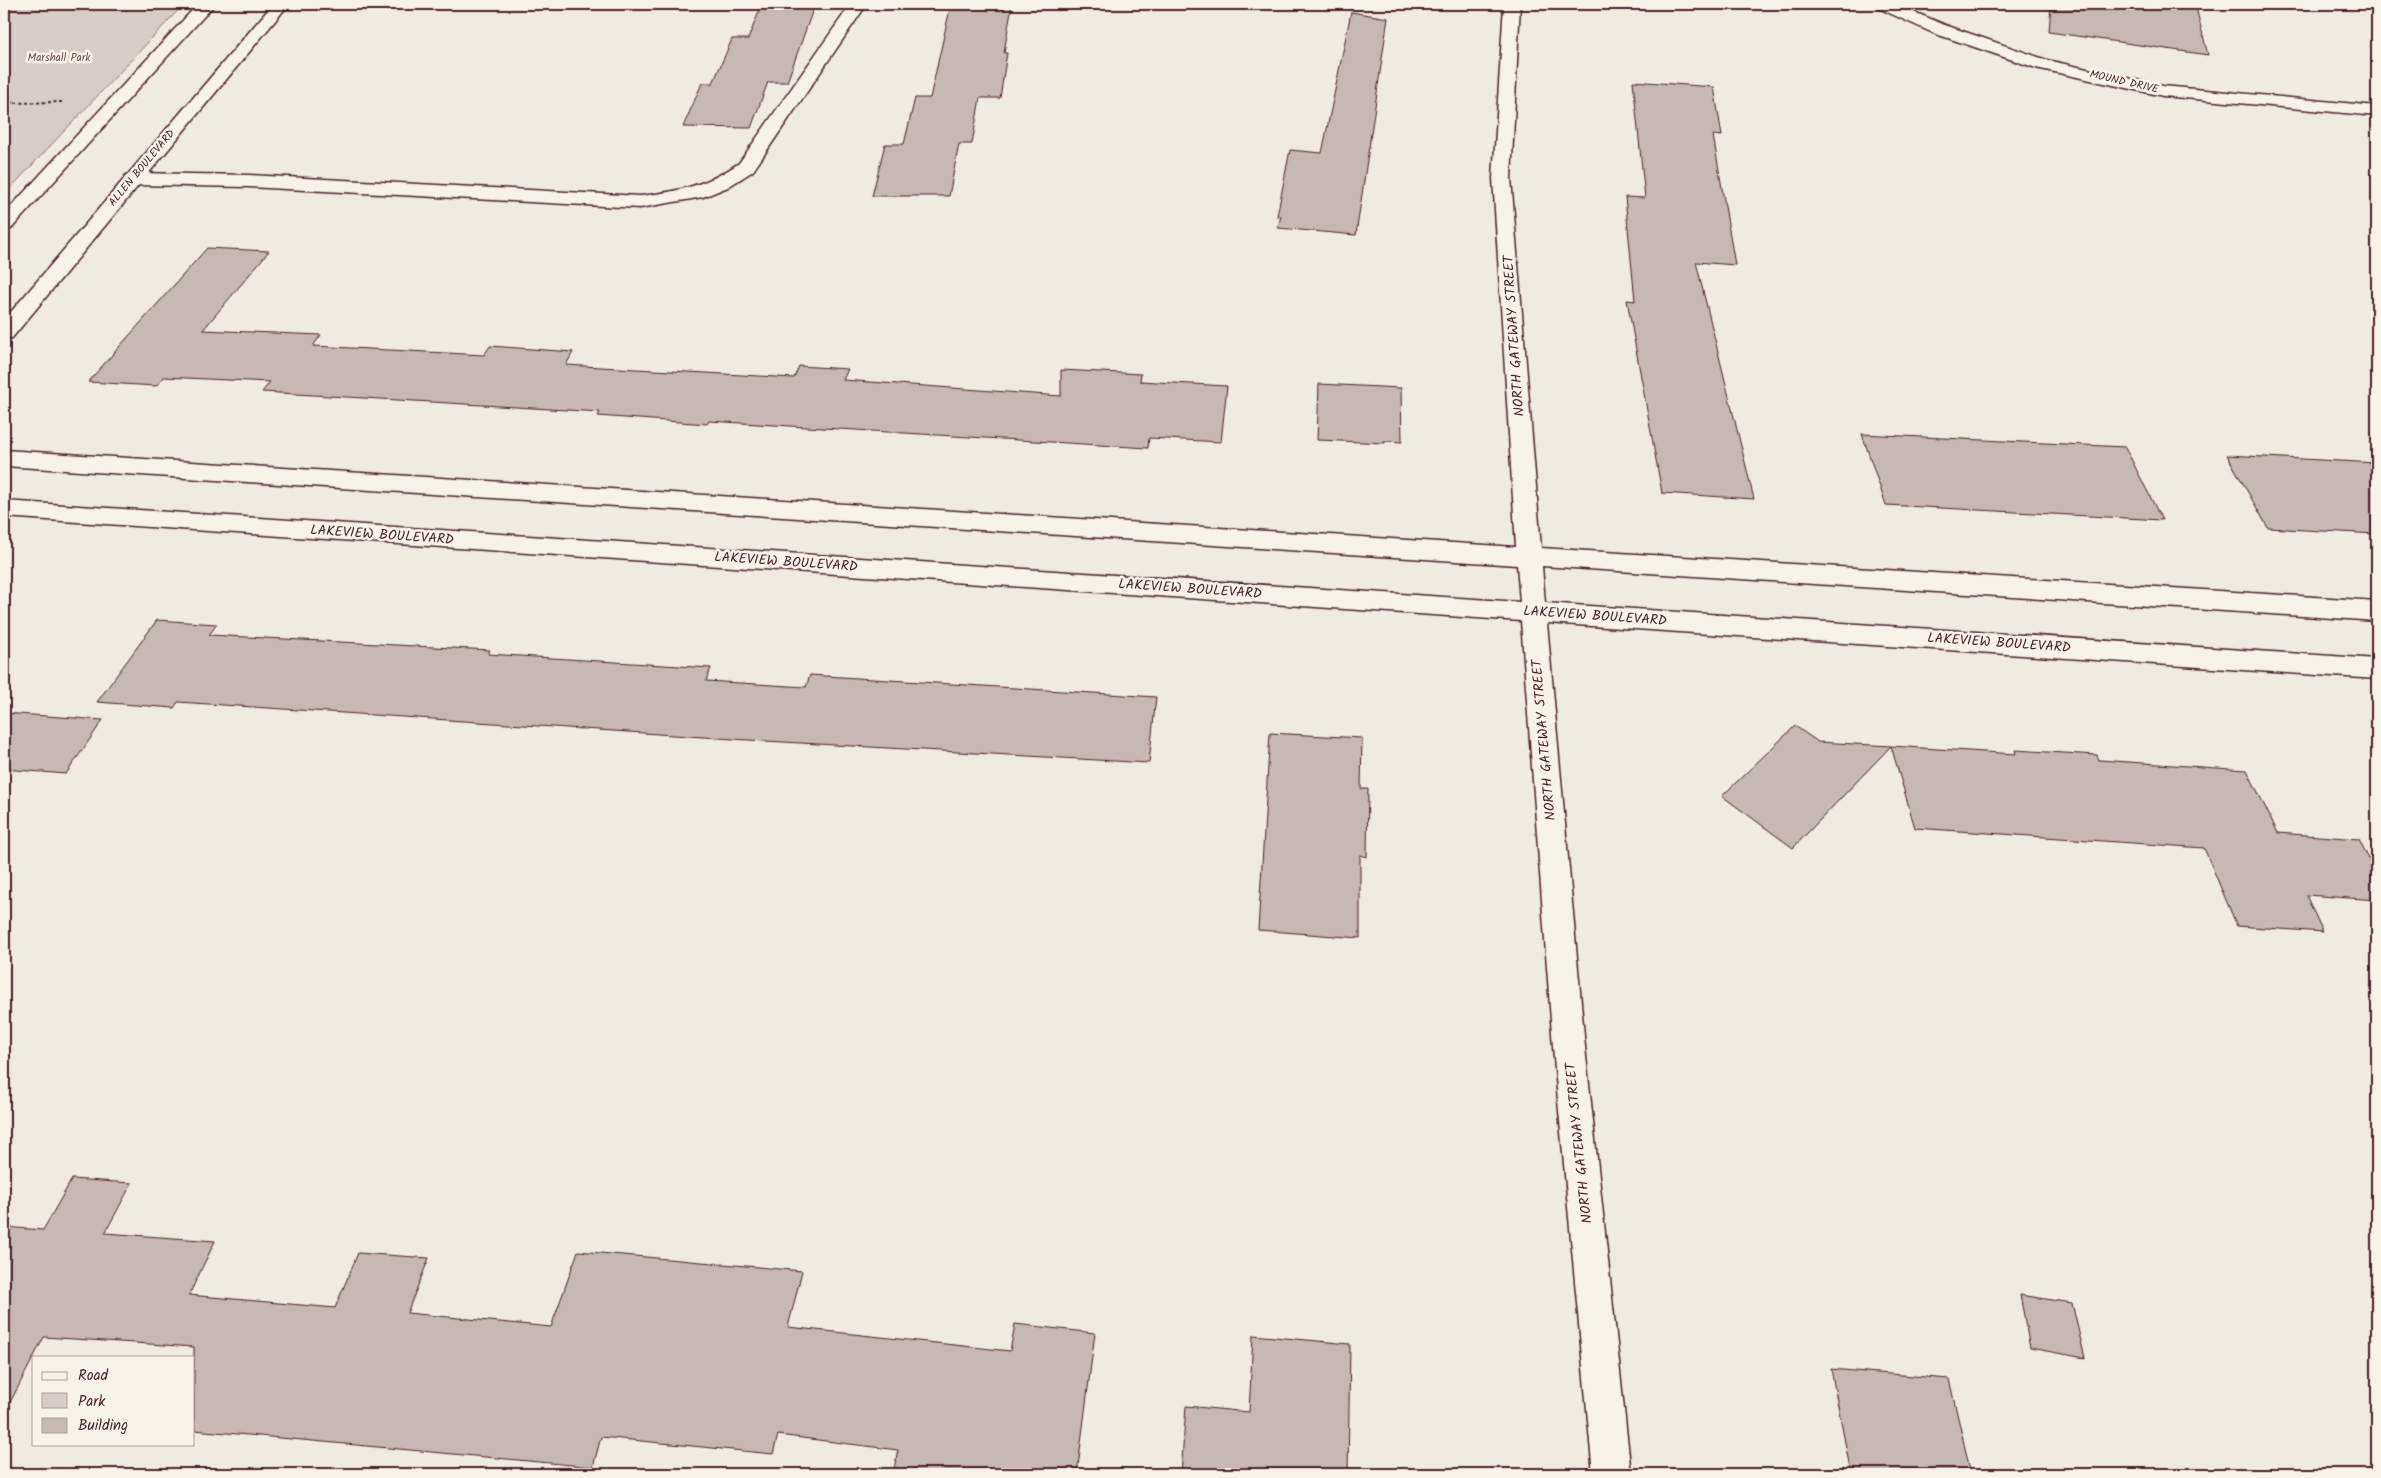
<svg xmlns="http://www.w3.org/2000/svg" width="2381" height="1478" font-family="Kalam,sans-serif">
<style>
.green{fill:#d8cdc6;stroke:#917678}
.building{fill:#c6b8b3;stroke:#4a1f2b}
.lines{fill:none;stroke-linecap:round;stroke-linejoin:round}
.minor-casing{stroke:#4a1f2b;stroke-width:3}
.major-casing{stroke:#4a1f2b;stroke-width:3}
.path{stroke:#4a1f2b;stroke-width:2;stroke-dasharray:3 2.5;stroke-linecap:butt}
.minor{fill:#f7f3e8;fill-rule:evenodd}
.major{fill:#f7f3e8;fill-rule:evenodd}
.labels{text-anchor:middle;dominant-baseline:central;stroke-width:5;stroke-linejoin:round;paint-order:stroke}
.far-park-label{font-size:11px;fill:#6e4a52;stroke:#f7f3e8}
.far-street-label{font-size:11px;fill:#4a1f2b;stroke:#f7f3e8}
.street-label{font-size:14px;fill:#4a1f2b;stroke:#f7f3e8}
</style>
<rect width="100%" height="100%" fill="#f0ebe0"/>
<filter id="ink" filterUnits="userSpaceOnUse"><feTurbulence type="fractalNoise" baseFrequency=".02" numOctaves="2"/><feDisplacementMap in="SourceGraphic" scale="10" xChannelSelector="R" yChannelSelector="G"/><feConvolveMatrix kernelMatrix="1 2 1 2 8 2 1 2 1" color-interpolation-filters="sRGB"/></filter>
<g filter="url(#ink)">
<path class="green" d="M4,4H184L4,195Z"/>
<g class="building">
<path d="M762,4H815L787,82H768L751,128L683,127L702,83H713L732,39H748Z"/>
<path d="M951,4H1012L1004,53H1007L1000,98H980L972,144H959L949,196H872L885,144H904L915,98H930Z"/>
<path d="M2051,4H2195L2208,55L2049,32Z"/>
<path d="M1351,12L1388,18L1356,235L1278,228L1281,216H1277L1290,150L1322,153Z"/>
<path d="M1633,81L1714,87L1722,136L1713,135L1735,265L1696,262L1754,499L1662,493L1627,300L1635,301L1625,197L1645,198Z"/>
<path d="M207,248L269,251L203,330L321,335L313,346L484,355L490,346L573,352L566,365L794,378L799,366L848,369L843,380L1061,396V370L1141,374L1140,381L1227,386L1221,442L1149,438L1148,448L709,421L707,424L598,416L600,412L262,392L270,382L164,377L156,386L88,382Z"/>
<path d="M1319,384L1401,388L1402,442L1385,441V443L1317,440Z"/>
<path d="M1862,434L2125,447L2162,520L1886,505Z"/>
<path d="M2227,455L2377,463V534L2268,528Z"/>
<path d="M157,620L217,624L209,635L490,650L488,654L711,668L706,681L806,687L810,675L1156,697L1149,763L748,740L178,702L174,708L97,702Z"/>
<path d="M4,713L103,720L66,774L4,769Z"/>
<path d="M1795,726L1818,742L1891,746L1793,848L1722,796Z"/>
<path d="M1270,733L1362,738L1361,789H1368L1367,857L1360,855V938L1258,930Z"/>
<path d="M1891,746L2016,754L2015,750L2097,755L2099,760L2247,770L2278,833L2359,839L2377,875V900L2306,895L2323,932L2237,926L2204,848L1915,828Z"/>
<path d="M72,1179L132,1183L105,1233L215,1241L189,1295L335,1308L358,1253L429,1258L407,1313L551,1327L578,1251L802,1271L788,1327L1010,1351L1015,1324L1095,1333L1077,1474H893L898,1450L778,1435L773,1454L601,1437L593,1467L194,1430V1347L44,1337L4,1414V1227L43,1230Z"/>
<path d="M2020,1295L2072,1303L2085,1358L2030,1348Z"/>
<path d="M1253,1335L1350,1344L1348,1474H1181L1186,1406L1249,1412Z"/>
<path d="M1831,1369L1949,1379L1971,1474H1851Z"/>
</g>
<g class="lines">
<g class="minor-casing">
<g id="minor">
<path d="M851,4H867L753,171L728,187L703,197L640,208L249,187L133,185L126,183L124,179L126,175L133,173L249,175L640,196C677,192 708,185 739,163Z"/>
<path d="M1504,4H1520L1511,178L1541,548L2377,601V621L1542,566L1545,603L2377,659V679L1547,623L1585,1047L1631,1474H1593L1553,1047L1521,621L4,517V501L1520,602L1517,565L4,466V450L1516,547L1493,178Z"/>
<path d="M1874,4H1895L1945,25L2047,60L2163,86L2377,106V116L2163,96L2036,68L1933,33L1876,7Z"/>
</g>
</g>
<g class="major-casing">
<g id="major">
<path d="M198,4H215L11,229L4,231V214Z"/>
<path d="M273,4H289L12,338L4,340V320Z"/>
</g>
</g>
<path class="path" d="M4,103L63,102"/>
<use href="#minor" class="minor"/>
<use href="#major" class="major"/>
</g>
</g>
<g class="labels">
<g class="far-park-label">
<text x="59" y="58">Marshall Park</text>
</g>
<g class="far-street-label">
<text transform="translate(2124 82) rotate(13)">MOUND DRIVE</text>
<text transform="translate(142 168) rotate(-50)">ALLEN BOULEVARD</text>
</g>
<g class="street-label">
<text transform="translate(1514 336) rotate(-94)">NORTH GATEWAY STREET</text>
<text transform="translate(382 535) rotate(4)">LAKEVIEW BOULEVARD</text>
<text transform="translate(786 562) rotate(4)">LAKEVIEW BOULEVARD</text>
<text transform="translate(1190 589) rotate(4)">LAKEVIEW BOULEVARD</text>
<text transform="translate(1595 616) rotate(4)">LAKEVIEW BOULEVARD</text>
<text transform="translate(1999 643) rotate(4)">LAKEVIEW BOULEVARD</text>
<text transform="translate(1544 740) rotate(-95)">NORTH GATEWAY STREET</text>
<text transform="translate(1579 1143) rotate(-96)">NORTH GATEWAY STREET</text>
</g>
</g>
<rect width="2381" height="1478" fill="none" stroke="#f7f3e8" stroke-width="20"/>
<rect x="10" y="10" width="2361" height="1458" fill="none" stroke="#4a1f2b" stroke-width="2" filter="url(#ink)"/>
<rect x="32" y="1356" width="162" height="90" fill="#f7f3e8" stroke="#b29e9c"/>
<rect x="42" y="1372" width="25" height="8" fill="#f7f3e8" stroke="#b29e9c"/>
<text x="78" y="1380" font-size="15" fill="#4a1f2b">Road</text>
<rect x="42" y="1393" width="25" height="15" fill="#d8cdc6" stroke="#b29e9c"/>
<text x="78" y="1406" font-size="15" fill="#4a1f2b">Park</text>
<rect x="42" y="1418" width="25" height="15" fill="#c6b8b3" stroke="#b29e9c"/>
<text x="78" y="1430" font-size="15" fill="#4a1f2b">Building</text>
</svg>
